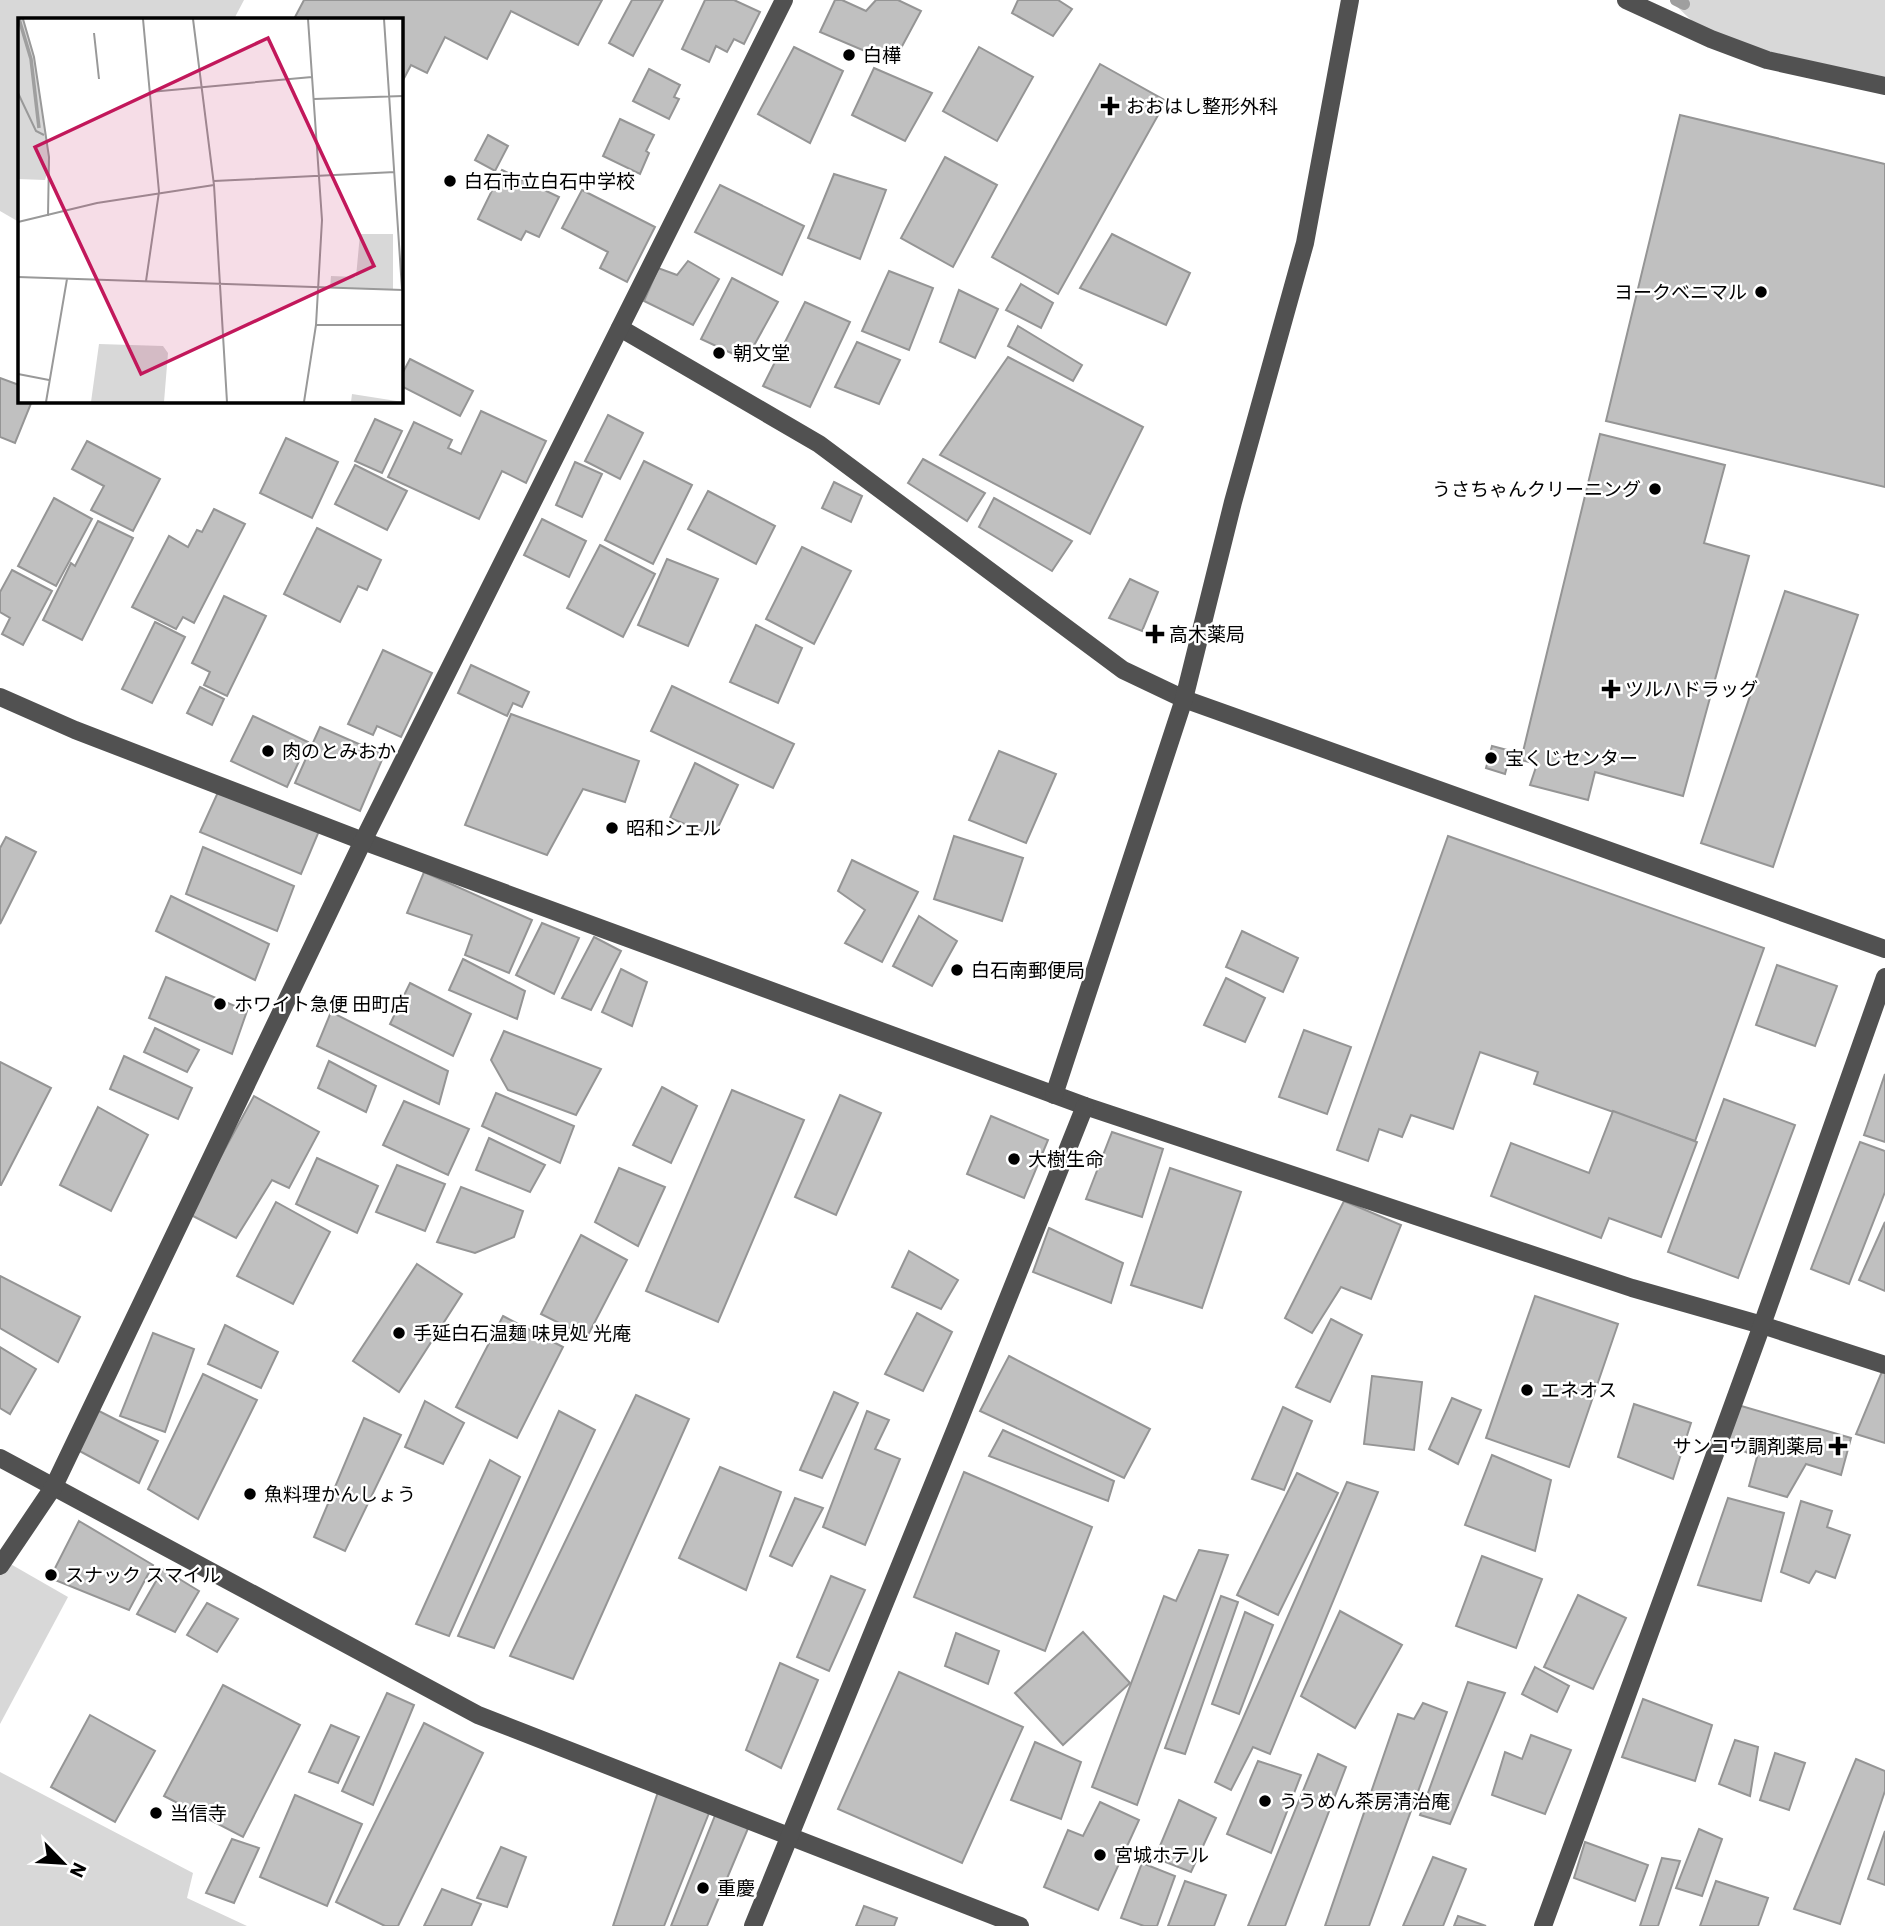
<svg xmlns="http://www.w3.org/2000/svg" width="1885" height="1926" font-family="'IBM Plex Sans','Noto Sans JP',sans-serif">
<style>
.green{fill:#d8d8d8}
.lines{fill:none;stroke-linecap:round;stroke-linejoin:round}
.stream{stroke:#9f9f9f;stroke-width:12}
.building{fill:#c0c0c0;stroke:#959595;stroke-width:2}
.minor{stroke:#515151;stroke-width:18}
.poi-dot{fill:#000;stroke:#fff;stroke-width:2.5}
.labels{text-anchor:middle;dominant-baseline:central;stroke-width:5;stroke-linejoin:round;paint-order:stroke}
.poi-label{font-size:19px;fill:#000;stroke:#fff;text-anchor:start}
.inset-river{fill:none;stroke:#9f9f9f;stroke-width:3.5}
.inset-road{fill:none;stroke:#999;stroke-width:2}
.view{fill:#c2185b;fill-opacity:0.15;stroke:#c2185b;stroke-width:3.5}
.inset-edge{fill:none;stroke:#000;stroke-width:3.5}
</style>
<rect width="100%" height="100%" fill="#fff"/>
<g class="green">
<path d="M0,0H244L234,19H19V222L0,211Z"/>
<path d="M1670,0H1885V86L1711,39Z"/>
<path d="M0,1558L68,1597L0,1724Z"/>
<path d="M0,1772L193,1873L187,1898L247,1926H0Z"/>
</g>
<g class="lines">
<path class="stream" d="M1676,0L1684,4"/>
</g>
<g class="building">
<path d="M304,0H602L578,45L511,11L487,59L445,37L427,73L411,65L401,84V19H294Z"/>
<path d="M632,0H663L633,56L609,43Z"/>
<path d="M705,0H734L760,12L744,44L734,39L727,52L716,46L709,62L682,49Z"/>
<path d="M835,0H842L866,11L876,0H898L921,11L893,63L820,32Z"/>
<path d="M1018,0H1058L1072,9L1053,36L1012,13Z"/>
<path d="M794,47L843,71L810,143L758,114Z"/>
<path d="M979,47L1033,77L997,141L943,111Z"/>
<path d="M1100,64L1166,101L1058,294L992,257Z"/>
<path d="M874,68L932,93L905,141L852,115Z"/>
<path d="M649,69L680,85L674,97L679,99L669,119L633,101Z"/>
<path d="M1680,115L1885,164V487L1606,421Z"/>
<path d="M620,119L654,135L646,151L649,153L640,174L603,156Z"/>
<path d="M488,135L508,146L495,171L475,160Z"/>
<path d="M945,157L997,185L953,267L901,238Z"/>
<path d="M502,170L559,197L539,237L526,231L521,240L478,219Z"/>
<path d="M834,174L886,190L860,259L808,238Z"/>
<path d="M720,185L804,226L782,275L695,232Z"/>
<path d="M582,190L655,227L627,282L600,268L608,252L562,228Z"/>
<path d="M1112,234L1190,273L1166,325L1080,288Z"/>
<path d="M688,261L719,279L693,325L644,301L658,268L677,275Z"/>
<path d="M889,271L933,288L909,350L862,331Z"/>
<path d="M732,278L778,302L746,360L701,339Z"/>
<path d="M1021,284L1053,303L1041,328L1006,310Z"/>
<path d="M959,290L998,309L975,358L940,342Z"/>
<path d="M805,302L850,322L810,407L763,386Z"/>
<path d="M1018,326L1082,365L1073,381L1008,346Z"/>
<path d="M857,342L900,360L879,404L835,387Z"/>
<path d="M1008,357L1143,427L1090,534L940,455Z"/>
<path d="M410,359L473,391L460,416L401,386V376Z"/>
<path d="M0,378L19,385V401H32L15,443L0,437Z"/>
<path d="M481,411L546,441L526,483L502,471L479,519L388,477L414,422L452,440L448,448L461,454Z"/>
<path d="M608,415L643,433L620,479L585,461Z"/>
<path d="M375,419L402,431L382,473L355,461Z"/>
<path d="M1600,434L1725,465L1704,543L1749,556L1683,796L1595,772L1588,800L1530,785L1537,764L1521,760Z"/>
<path d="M286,438L338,462L312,518L260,493Z"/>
<path d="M87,441L160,479L133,531L91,510L104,486L72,469Z"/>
<path d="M923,459L985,493L967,521L908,483Z"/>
<path d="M644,461L692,485L653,564L605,540Z"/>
<path d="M575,462L602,474L582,517L556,505Z"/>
<path d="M355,465L407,491L387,530L335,504Z"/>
<path d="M834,482L862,496L851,522L822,508Z"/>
<path d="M708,491L775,526L756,564L688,529Z"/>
<path d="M54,498L92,519L56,586L18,566Z"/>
<path d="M994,498L1072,541L1052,571L979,527Z"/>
<path d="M214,509L245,524L194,623L183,617L176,629L132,607L169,536L188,547L197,530L202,532Z"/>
<path d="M542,519L586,541L569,577L524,555Z"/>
<path d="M98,521L133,538L82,640L43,620L71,563L75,566Z"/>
<path d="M317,528L381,560L367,590L358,586L340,622L284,594Z"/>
<path d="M600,545L655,574L623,637L567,608Z"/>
<path d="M802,547L851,571L814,644L766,619Z"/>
<path d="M667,559L718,579L688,646L638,625Z"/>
<path d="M12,570L52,591L23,645L2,634L10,618L0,612V592Z"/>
<path d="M1130,579L1158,592L1142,631L1109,618Z"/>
<path d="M1785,591L1858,615L1773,867L1701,843Z"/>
<path d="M224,596L266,616L227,696L204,685L210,672L192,663Z"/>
<path d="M155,622L185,637L152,703L122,689Z"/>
<path d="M756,625L802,648L778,703L730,682Z"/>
<path d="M383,650L432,673L401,737L377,726L373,735L348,724Z"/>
<path d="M471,665L529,692L522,707L513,703L507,716L458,693Z"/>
<path d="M672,686L794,744L773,788L651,731Z"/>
<path d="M200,687L224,699L212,725L187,713Z"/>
<path d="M511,714L639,761L625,802L583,789L547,855L465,825Z"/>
<path d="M253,716L308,742L287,787L231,761Z"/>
<path d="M320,727L384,755L360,811L295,783Z"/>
<path d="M1492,746L1511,751L1505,774L1486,768Z"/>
<path d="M999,751L1056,774L1026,843L969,820Z"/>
<path d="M695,763L738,785L714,836L670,818Z"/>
<path d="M219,790L319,831L301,874L200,832Z"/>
<path d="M954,836L1023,858L1002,921L934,899Z"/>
<path d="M1448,836L1764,948L1695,1141L1534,1084L1538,1072L1480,1052L1453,1129L1411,1115L1402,1137L1379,1129L1368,1161L1337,1150Z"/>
<path d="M6,837L36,852L0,924V848Z"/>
<path d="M203,847L294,886L277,931L186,894Z"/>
<path d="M852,860L918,892L882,962L845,943L865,910L838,891Z"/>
<path d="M424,872L532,920L509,973L465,955L472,935L407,913Z"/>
<path d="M171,896L269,944L255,980L156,931Z"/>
<path d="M919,916L957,941L932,986L893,966Z"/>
<path d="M542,923L579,938L554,994L516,975Z"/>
<path d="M1242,931L1298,958L1283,992L1226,967Z"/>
<path d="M594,937L621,951L591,1010L562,998Z"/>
<path d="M463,959L525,991L517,1019L449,990Z"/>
<path d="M1777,965L1837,986L1815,1046L1756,1025Z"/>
<path d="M621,969L647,982L632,1026L602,1012Z"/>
<path d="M166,977L247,1011L232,1054L149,1018Z"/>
<path d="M1226,978L1265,998L1245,1042L1204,1025Z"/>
<path d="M410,983L471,1014L453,1056L390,1024Z"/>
<path d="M331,1012L448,1071L439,1104L317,1046Z"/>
<path d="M155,1028L199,1050L187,1072L144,1052Z"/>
<path d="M1304,1030L1351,1047L1327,1114L1279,1097Z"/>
<path d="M504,1031L601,1069L576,1115L508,1090L491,1060Z"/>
<path d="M124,1056L192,1088L178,1119L110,1089Z"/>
<path d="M329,1061L376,1086L366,1112L318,1088Z"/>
<path d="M0,1062L51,1088L1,1185H0Z"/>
<path d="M1885,1074V1142L1864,1135Z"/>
<path d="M662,1087L697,1106L671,1163L633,1145Z"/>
<path d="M732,1090L804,1120L718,1322L646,1291Z"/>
<path d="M496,1093L574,1126L560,1163L482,1126Z"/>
<path d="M840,1095L881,1113L836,1215L795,1197Z"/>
<path d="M254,1096L319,1132L289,1188L272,1180L236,1238L189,1214Z"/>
<path d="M1724,1099L1795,1125L1738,1278L1668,1252Z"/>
<path d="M404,1101L469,1129L448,1175L383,1145Z"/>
<path d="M98,1107L148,1135L111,1211L60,1185Z"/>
<path d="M1613,1111L1697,1142L1661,1237L1609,1218L1601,1238L1491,1196L1511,1143L1589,1173Z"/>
<path d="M991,1116L1048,1140L1024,1198L967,1174Z"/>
<path d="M1112,1132L1163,1149L1142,1217L1086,1199Z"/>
<path d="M489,1138L545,1165L530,1192L476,1170Z"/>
<path d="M1860,1142L1885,1151V1192L1849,1284L1811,1269Z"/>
<path d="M317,1158L378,1186L357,1233L296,1204Z"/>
<path d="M397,1165L445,1184L425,1231L376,1212Z"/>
<path d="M619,1168L665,1187L638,1246L595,1222Z"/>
<path d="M1170,1168L1241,1192L1202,1308L1131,1285Z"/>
<path d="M461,1187L523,1211L514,1237L475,1253L437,1242Z"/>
<path d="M1344,1201L1401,1225L1371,1299L1341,1287L1312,1333L1285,1318Z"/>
<path d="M276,1202L330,1232L293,1304L237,1276Z"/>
<path d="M1885,1222V1291L1859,1280Z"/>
<path d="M1049,1228L1123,1263L1111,1303L1033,1272Z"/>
<path d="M581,1235L627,1260L587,1337L541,1314Z"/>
<path d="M909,1251L958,1280L941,1309L892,1287Z"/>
<path d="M417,1264L462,1294L399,1392L353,1361Z"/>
<path d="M0,1276L80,1317L58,1362L0,1328Z"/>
<path d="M1535,1296L1618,1324L1569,1467L1486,1438Z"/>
<path d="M917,1313L952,1332L923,1391L885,1374Z"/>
<path d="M503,1316L563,1347L517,1438L456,1407Z"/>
<path d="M1331,1319L1362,1335L1330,1402L1296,1387Z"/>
<path d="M225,1325L278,1352L261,1388L208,1364Z"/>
<path d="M153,1333L194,1349L165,1432L120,1416Z"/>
<path d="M0,1347L36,1369L10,1414L0,1408Z"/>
<path d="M1009,1356L1150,1429L1124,1478L980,1411Z"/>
<path d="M1883,1369L1885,1370V1443L1856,1434Z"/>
<path d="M203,1374L257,1400L198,1519L148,1489Z"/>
<path d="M1372,1376L1422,1382L1414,1450L1364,1444Z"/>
<path d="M834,1392L858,1403L822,1478L800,1470Z"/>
<path d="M636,1395L689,1419L573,1679L510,1656Z"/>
<path d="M1452,1398L1481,1410L1458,1464L1429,1449Z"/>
<path d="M425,1401L464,1423L443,1464L405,1447Z"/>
<path d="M1731,1403L1851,1438L1841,1475L1806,1464L1787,1497L1749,1486L1757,1457L1721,1441Z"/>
<path d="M1634,1404L1691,1423L1673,1479L1618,1457Z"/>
<path d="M1283,1407L1312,1421L1284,1490L1252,1479Z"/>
<path d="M93,1408L158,1441L139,1483L74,1448Z"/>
<path d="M559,1411L595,1430L494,1648L458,1636Z"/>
<path d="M867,1411L889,1420L875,1449L900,1459L865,1545L823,1527Z"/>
<path d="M364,1418L401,1435L345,1551L314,1537Z"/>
<path d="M1003,1430L1114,1481L1108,1501L989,1456Z"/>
<path d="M1492,1455L1551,1480L1535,1551L1465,1525Z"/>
<path d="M490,1460L520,1477L449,1636L416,1624Z"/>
<path d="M720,1467L781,1492L746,1590L679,1558Z"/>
<path d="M964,1472L1092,1527L1045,1651L914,1597Z"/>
<path d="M1297,1473L1338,1493L1278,1615L1237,1595Z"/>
<path d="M1347,1482L1378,1492L1270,1754L1253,1747L1231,1790L1215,1782Z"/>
<path d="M795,1498L823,1508L792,1566L770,1556Z"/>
<path d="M1728,1498L1784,1513L1761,1601L1698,1585Z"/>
<path d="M1801,1501L1832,1511L1827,1527L1850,1535L1835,1578L1816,1571L1809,1583L1781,1572Z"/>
<path d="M79,1521L153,1565L129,1610L50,1578Z"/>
<path d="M1199,1550L1228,1555L1137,1805L1092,1787L1164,1596L1176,1601Z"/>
<path d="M1482,1556L1542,1579L1516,1648L1456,1626Z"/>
<path d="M163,1569L199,1591L175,1632L137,1614Z"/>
<path d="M831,1576L865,1590L829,1671L797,1657Z"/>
<path d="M1578,1595L1626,1618L1593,1689L1544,1667Z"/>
<path d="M1221,1596L1238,1602L1185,1754L1165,1748Z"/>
<path d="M207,1603L238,1619L217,1652L187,1635Z"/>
<path d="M1340,1611L1402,1645L1355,1728L1301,1696Z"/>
<path d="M1245,1612L1273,1625L1239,1714L1212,1704Z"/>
<path d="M1083,1632L1130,1683L1063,1745L1015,1693Z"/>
<path d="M956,1633L999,1651L988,1684L945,1666Z"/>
<path d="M780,1663L818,1680L781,1768L746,1750Z"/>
<path d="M1535,1667L1569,1686L1557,1712L1522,1694Z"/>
<path d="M899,1672L1023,1727L962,1863L838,1809Z"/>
<path d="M1468,1682L1505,1693L1450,1824L1420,1815Z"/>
<path d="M223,1685L300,1725L243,1837L164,1796Z"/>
<path d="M387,1693L414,1705L373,1805L342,1791Z"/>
<path d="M1643,1699L1712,1725L1695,1781L1622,1757Z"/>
<path d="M1423,1703L1447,1712L1369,1926H1325L1398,1714L1414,1719Z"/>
<path d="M90,1715L155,1751L115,1822L51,1787Z"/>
<path d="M424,1723L483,1753L398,1926H385L336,1902Z"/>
<path d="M331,1725L359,1737L338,1783L309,1772Z"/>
<path d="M1531,1735L1571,1750L1545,1814L1492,1795L1505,1752L1522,1759Z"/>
<path d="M1735,1740L1758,1747L1750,1796L1719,1784Z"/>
<path d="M1035,1742L1081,1762L1061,1819L1011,1800Z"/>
<path d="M1775,1753L1805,1763L1789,1810L1760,1800Z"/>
<path d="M1318,1754L1346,1767L1285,1926H1248Z"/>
<path d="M1856,1759L1885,1771V1791L1840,1924L1794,1909Z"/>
<path d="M1258,1761L1301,1775L1271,1853L1227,1834Z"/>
<path d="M660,1786L709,1813L664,1926H613Z"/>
<path d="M295,1795L362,1824L327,1906L260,1877Z"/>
<path d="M1179,1800L1216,1818L1191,1872L1155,1858Z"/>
<path d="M1100,1802L1139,1820L1098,1910L1044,1887L1068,1830L1083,1836Z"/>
<path d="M716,1813L749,1826L707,1926H671Z"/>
<path d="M1699,1829L1722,1839L1702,1896L1676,1888Z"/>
<path d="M1885,1831V1885L1868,1879Z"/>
<path d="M232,1839L259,1848L234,1903L206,1893Z"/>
<path d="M1585,1842L1648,1865L1635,1901L1574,1878Z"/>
<path d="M501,1847L526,1857L507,1907L477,1898Z"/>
<path d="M1433,1857L1466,1869L1443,1926H1403Z"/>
<path d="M1662,1858L1680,1861L1658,1926H1640Z"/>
<path d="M1142,1863L1175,1876L1157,1926H1144L1121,1918Z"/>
<path d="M1185,1881L1226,1895L1214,1926H1168Z"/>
<path d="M1716,1881L1768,1898L1758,1926H1700Z"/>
<path d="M442,1889L481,1904L471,1926H424Z"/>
<path d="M864,1906L897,1918L894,1926H856Z"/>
<path d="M1458,1916L1486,1926H1454Z"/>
</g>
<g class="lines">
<g class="minor">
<path d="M1626,0L1711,39L1767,60L1885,86"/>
<path d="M620,328L819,444L1123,670L1184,699L1885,949"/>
<path d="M0,697L75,730L363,841L1085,1106L1632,1288L1762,1325L1885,1365"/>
<path d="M1054,1095L1184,699L1233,502L1305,243L1350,0"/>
<path d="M0,1458L478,1715L1020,1926"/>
<path d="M0,1566L54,1486L363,841L784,0"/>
<path d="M753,1926L956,1428L1085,1106"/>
<path d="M1543,1926L1762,1325L1885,977"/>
</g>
</g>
<g class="poi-dot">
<circle cx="849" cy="55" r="7"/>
<path d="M1106.5 95.5h7v7h7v7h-7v7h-7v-7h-7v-7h7z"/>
<circle cx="450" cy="181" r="7"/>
<circle cx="1761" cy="292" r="7"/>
<circle cx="719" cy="353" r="7"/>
<circle cx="1655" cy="489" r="7"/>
<path d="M1151.5 623.5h7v7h7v7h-7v7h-7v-7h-7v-7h7z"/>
<path d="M1607.5 678.5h7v7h7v7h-7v7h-7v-7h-7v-7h7z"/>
<circle cx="268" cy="751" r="7"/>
<circle cx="1491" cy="758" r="7"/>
<circle cx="612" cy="828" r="7"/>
<circle cx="957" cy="970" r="7"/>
<circle cx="220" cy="1004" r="7"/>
<circle cx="1014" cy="1159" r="7"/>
<circle cx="399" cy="1333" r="7"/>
<circle cx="1527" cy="1390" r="7"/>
<path d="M1834.5 1435.5h7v7h7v7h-7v7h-7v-7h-7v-7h7z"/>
<circle cx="250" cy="1494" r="7"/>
<circle cx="51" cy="1575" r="7"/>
<circle cx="1265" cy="1801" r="7"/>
<circle cx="156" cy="1813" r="7"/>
<circle cx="1100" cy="1855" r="7"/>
<circle cx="703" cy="1888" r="7"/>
</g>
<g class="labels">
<g class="poi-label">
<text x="863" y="55">白樺</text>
<text x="1126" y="106">おおはし整形外科</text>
<text x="464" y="181">白石市立白石中学校</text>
<text x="1747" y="292" text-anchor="end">ヨークベニマル</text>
<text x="733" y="353">朝文堂</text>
<text x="1641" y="489" text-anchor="end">うさちゃんクリーニング</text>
<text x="1169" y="634">高木薬局</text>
<text x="1625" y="689">ツルハドラッグ</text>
<text x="282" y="751">肉のとみおか</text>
<text x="1505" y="758">宝くじセンター</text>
<text x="626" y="828">昭和シェル</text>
<text x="971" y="970">白石南郵便局</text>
<text x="234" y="1004">ホワイト急便 田町店</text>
<text x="1028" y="1159">大樹生命</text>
<text x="413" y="1333">手延白石温麺 味見処 光庵</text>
<text x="1541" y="1390">エネオス</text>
<text x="1824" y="1446" text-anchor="end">サンコウ調剤薬局</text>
<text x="264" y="1494">魚料理かんしょう</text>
<text x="65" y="1575">スナック スマイル</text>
<text x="1279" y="1801">ううめん茶房清治庵</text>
<text x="170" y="1813">当信寺</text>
<text x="1114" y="1855">宮城ホテル</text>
<text x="717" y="1888">重慶</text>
</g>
</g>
<g transform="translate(18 18)">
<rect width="385" height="385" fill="#fff"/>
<path d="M0,1H5L16,39L32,147L27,162L0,161ZM342,216H375V272L312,270L313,258L338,259ZM81,326L145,328L150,335L146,384H73ZM334,376L385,384H333Z" fill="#d8d8d8"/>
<path class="inset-river" d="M1,1L13,41L21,110"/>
<path class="inset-road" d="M5,1L16,39L31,139L30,198M125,1L141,174L128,263M175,1L196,167L209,384M366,1L384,271M76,15L81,61M132,74L294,59M0,75L18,113L26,117M296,81L385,78M196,163L377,154M0,204L79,185L196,167M0,259L385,272M298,307H385M0,356L31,362M28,384L49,261M286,384L298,307L304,202L290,1"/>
<path class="view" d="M250,20L356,248L123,356L17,129Z"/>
<rect width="385" height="385" class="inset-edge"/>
</g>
<g transform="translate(63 1863) rotate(115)" stroke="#ffffff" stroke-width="5" paint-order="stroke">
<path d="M0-5L12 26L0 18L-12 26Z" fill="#000000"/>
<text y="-10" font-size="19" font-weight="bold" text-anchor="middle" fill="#000000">N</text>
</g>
</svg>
